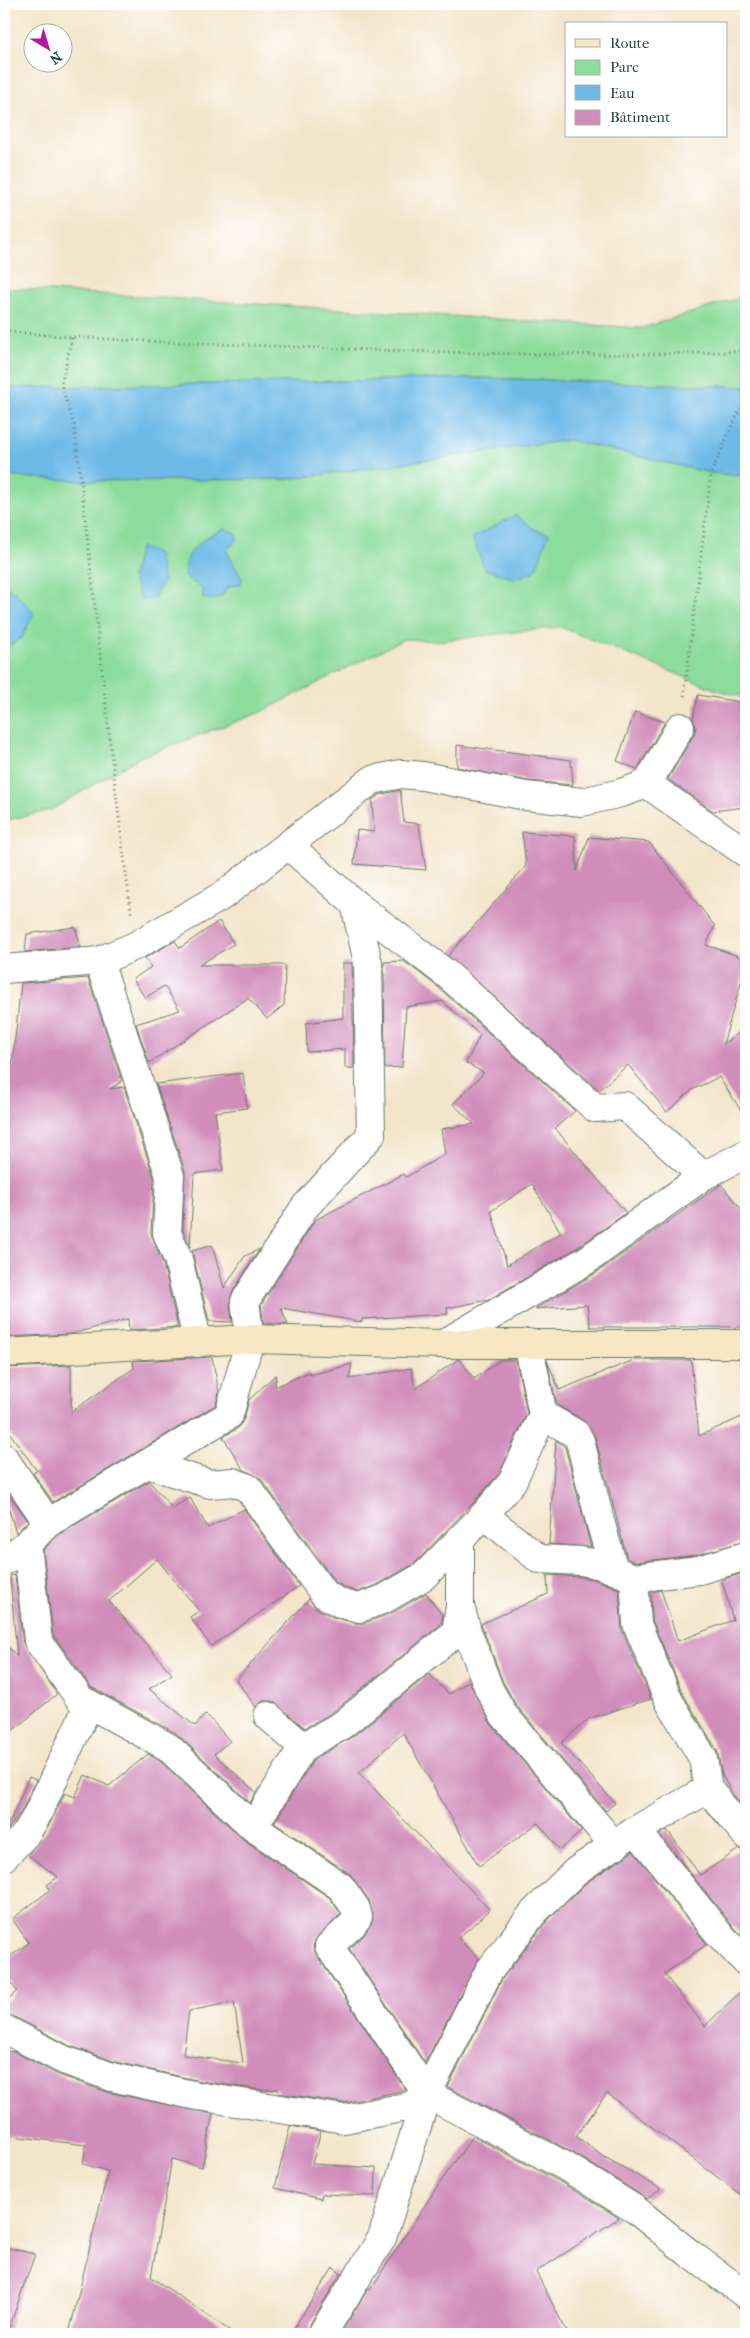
<svg xmlns="http://www.w3.org/2000/svg" width="750" height="2338" font-family="'IM FELL French Canon',serif">
<style>
.green{fill:#8cdc9b;stroke:#568c68;fill-rule:evenodd}
.water{fill:#6dbae7;stroke:#467c8e}
.building{fill:#d08dba;fill-rule:evenodd}
.lines{fill:none;stroke-linecap:round;stroke-linejoin:round}
.street-casing{stroke:#697868;stroke-width:30}
.secondary-casing{stroke:#697868;stroke-width:30}
.path{stroke:#697868;stroke-width:3;stroke-dasharray:1 4;stroke-linecap:butt}
.street{stroke:#fff;stroke-width:28}
.secondary{stroke:#f7e8c3;stroke-width:28}
</style>
<rect width="100%" height="100%" fill="#fff"/>
<filter id="ink" filterUnits="userSpaceOnUse"><feTurbulence type="fractalNoise" baseFrequency=".02" numOctaves="2"/><feDisplacementMap in="SourceGraphic" scale="10" xChannelSelector="R" yChannelSelector="G"/><feConvolveMatrix kernelMatrix="1 2 1 2 8 2 1 2 1" color-interpolation-filters="sRGB"/></filter>
<filter id="wash" filterUnits="userSpaceOnUse"><feTurbulence type="fractalNoise" baseFrequency=".0096" numOctaves="4" result="noise"/><feDisplacementMap in="SourceGraphic" scale="20" xChannelSelector="R" yChannelSelector="G"/><feGaussianBlur stdDeviation="1.12" result="paint"/><feColorMatrix in="noise" values="0 0 0 0 0 0 0 0 0 0 0 0 0 0 0 0 0 1.4 0 .05"/><feComposite in="paint" operator="in"/></filter>
<g filter="url(#wash)">
<rect width="100%" height="100%" fill="#f3e5ca"/>
<g class="green">
<path d="M4,288L642,328L746,296V387L486,378L4,388Z"/>
<path d="M569,440L711,473L746,476V698L714,689L560,627L436,641L404,639L259,713L140,757L51,810L4,821V648L22,638L16,593L4,584V476L81,481L288,479ZM224,529L235,533L237,540L226,550L242,579L229,586L221,597L203,598L208,536Z"/>
</g>
<g class="water">
<path d="M486,378L746,387V476L711,473L569,440L288,479L81,481L4,476V388Z"/>
<path d="M516,515L534,529L549,534L535,571L515,579L485,569L472,538Z"/>
<path d="M224,529L235,533L237,540L226,550L242,579L240,585L229,586C221,597 216,602 203,598L202,589L185,576C185,549 201,539 224,529Z"/>
<path d="M140,547L158,554L164,581L152,600H141L132,577Z"/>
<path d="M4,584L16,593L34,613L22,638L4,648Z"/>
</g>
<g id="blocks">
<g class="building">
<path d="M698,695L746,703V807L713,811L668,779L694,734L696,727L693,719Z"/>
<path d="M635,712L665,722L637,769L617,761Z"/>
<path d="M457,745L571,760L573,785L528,781L457,767Z"/>
<path d="M400,790L404,822L419,824L426,870L354,864L357,830L374,832L372,800L379,795Z"/>
<path d="M522,832L575,836L577,871L589,837L649,842L715,926L706,945L738,956L746,966L723,1044L746,1028V1118L719,1077L692,1090L667,1112L628,1065L599,1090L448,956L526,866Z"/>
<path d="M219,921L234,944L199,965H285L284,1005L267,1019L248,998L149,1063L136,1024L180,1010L164,986L145,998L133,979L151,967L145,958L175,941L180,948Z"/>
<path d="M75,927L81,947L25,952L27,934Z"/>
<path d="M404,961L438,987L575,1111L555,1128L626,1213L578,1247L488,1300L447,1308L448,1314L362,1319V1322L281,1308L288,1324H264L261,1305L315,1220L404,1174L406,1177L445,1154L441,1129L474,1124L453,1104L484,1073L466,1063L480,1035L442,1001L406,1007L402,1067L385,1068L384,962ZM532,1184L561,1233L507,1265L491,1211Z"/>
<path d="M343,963H352V965L354,1068H345V1049L307,1052L306,1023L343,1018Z"/>
<path d="M88,978L122,1081L110,1089L124,1087L154,1178L151,1233L163,1264L178,1327L129,1330L128,1319L71,1334L4,1337V1084H10L21,983Z"/>
<path d="M243,1073L247,1108L215,1112L223,1170L194,1174L190,1247L183,1230L185,1171L156,1084Z"/>
<path d="M721,1184L746,1215V1327H590L587,1305L535,1309L596,1273Z"/>
<path d="M212,1245L224,1288L245,1256L260,1249L232,1293L230,1303L232,1322L209,1321L192,1251Z"/>
<path d="M212,1357L219,1392L216,1405L53,1502L33,1473L37,1471L4,1425V1368L71,1365V1412L134,1368L133,1361Z"/>
<path d="M457,1360H460L474,1379L500,1360H516L527,1413L499,1474L472,1504L414,1564L377,1585L358,1592L346,1588L335,1582L261,1479L243,1469L223,1437L238,1428L244,1419L249,1400L276,1374L275,1387L309,1372L310,1375L352,1364L349,1379L411,1368L415,1389Z"/>
<path d="M547,1360L559,1390L634,1360H691L699,1436L746,1415V1541L696,1555L636,1562L627,1558L595,1437L584,1421L557,1405Z"/>
<path d="M556,1440L565,1447L591,1547L549,1544Z"/>
<path d="M149,1481L172,1508L190,1498L208,1528L244,1509L299,1586L211,1646L190,1617L199,1611L157,1559L109,1601L172,1674L149,1689L195,1726L206,1714L230,1741L214,1754L256,1792L250,1803L176,1733L91,1687L53,1635L43,1550L58,1535Z"/>
<path d="M4,1487L28,1521L16,1533L4,1493Z"/>
<path d="M746,1572V1811L732,1793L722,1775L717,1750L683,1694L652,1620L651,1592L661,1590L678,1641L733,1620L722,1580Z"/>
<path d="M15,1575L23,1643L57,1694L4,1738V1642L17,1657L10,1576Z"/>
<path d="M547,1575L580,1577L596,1580L619,1589L622,1630L651,1699L590,1718L561,1743L615,1803L606,1811L516,1705L503,1682L481,1624L548,1594Z"/>
<path d="M426,1593L443,1616L441,1624L333,1712L305,1728L272,1701H263L256,1707L236,1680L309,1599L316,1608L333,1617L355,1623H364L392,1613Z"/>
<path d="M429,1674L449,1694L469,1681L491,1724L582,1831L560,1850L538,1823L479,1866L403,1733L359,1773L490,1910L458,1938L479,1959L425,2063L349,1949L364,1935L373,1920L369,1900L350,1874L274,1823L314,1759L352,1737Z"/>
<path d="M148,1754L159,1760L244,1840L330,1898L341,1914L315,1940L313,1947L316,1954L406,2090L344,2103L278,2093V2089L262,2090L200,2081L116,2062L70,2046L13,2016L4,2007V2004L17,1991L4,1973V1961L29,1943L12,1919L50,1890L47,1885L58,1877L28,1855L48,1827L65,1793L75,1797L85,1775L109,1786ZM234,2002L243,2063L183,2055L189,2011Z"/>
<path d="M29,1777L36,1780L21,1812L4,1835Z"/>
<path d="M667,1830L700,1875L739,1849L746,1850V1940L731,1924L660,1835Z"/>
<path d="M633,1851L707,1944L664,1974L705,2026L746,1986V2199L607,2093L576,2136L601,2155L661,2189L647,2199L572,2152L448,2087L502,1979L546,1922L586,1883Z"/>
<path d="M4,2051L15,2052L59,2075L107,2092L213,2114L202,2167L172,2159L151,2277L235,2334H69L108,2171L83,2164L86,2145L4,2135Z"/>
<path d="M290,2126L321,2131L312,2164L376,2168L375,2196L322,2194L321,2199L275,2188Z"/>
<path d="M473,2136L557,2180L619,2218L536,2272L568,2334H340L368,2289L370,2290L435,2190Z"/>
<path d="M4,2247L35,2254L8,2331L4,2330Z"/>
<path d="M333,2268L341,2273L309,2326L306,2334H290Z"/>
</g>
</g>
</g>
<g filter="url(#ink)">
<use href="#blocks" fill-opacity="0" stroke="#697868" stroke-width="1"/>
<g class="lines">
<g class="street-casing">
<g id="street">
<path d="M647,784L680,727"/>
<path d="M288,845L355,904L448,975L595,1108L625,1106L703,1176"/>
<path d="M99,961L170,1176L167,1233L178,1259L198,1343"/>
<path d="M4,969L99,961L135,946L222,896L372,780L401,774L423,776L526,796L582,802L621,793L647,784L746,853"/>
<path d="M528,1343L543,1415L576,1434L580,1441L600,1521L614,1570"/>
<path d="M443,1344L587,1260L703,1176L746,1154"/>
<path d="M4,1458L48,1523"/>
<path d="M147,1464L210,1484L233,1482L248,1488L324,1594L340,1603L359,1608L384,1599L424,1576L484,1515L512,1482L543,1415"/>
<path d="M484,1515L539,1559L582,1561L601,1565L634,1578L699,1570L746,1556"/>
<path d="M460,1539V1606L467,1631L489,1689L503,1714L615,1846"/>
<path d="M27,1544L38,1641L80,1699L168,1747L253,1827L341,1887L356,1909L358,1917L352,1925L329,1946L427,2094L565,2166L636,2210L689,2253L746,2295"/>
<path d="M4,1561L27,1544L48,1523L229,1415L250,1339L245,1301L304,1208L371,1135L368,963L355,904"/>
<path d="M634,1578L637,1624L669,1701L703,1758L708,1789L746,1835"/>
<path d="M268,1716L303,1747"/>
<path d="M253,1827L303,1747L342,1725L456,1632L460,1606"/>
<path d="M636,1830L719,1934L746,1962"/>
<path d="M4,1857L25,1835L35,1819L89,1704"/>
<path d="M6,2030L64,2060L112,2077L197,2096L344,2119L411,2106L427,2094"/>
<path d="M322,2334L382,2238L427,2094L489,1971L534,1912L576,1871L636,1830L708,1789"/>
</g>
</g>
<g class="secondary-casing">
<path id="secondary" d="M4,1353L250,1339L443,1344H746"/>
</g>
<g class="path">
<path d="M4,331C101,341 199,343 297,347C447,353 597,358 746,351"/>
<path d="M72,338L61,385L74,425L81,481L112,761L131,913"/>
<path d="M684,696L711,473L736,418L746,401"/>
</g>
<use href="#street" class="street"/>
<use href="#secondary" class="secondary"/>
</g>
</g>
<rect width="750" height="2338" fill="none" stroke="#fff" stroke-width="20"/>
<rect x="565" y="22" width="162" height="115" fill="#ffffff" stroke="#a5b1ae"/>
<rect x="575" y="39" width="25" height="8" fill="#f7e8c3" stroke="#a5b1ae"/>
<text x="610" y="48" font-size="15" fill="#1f3d34">Route</text>
<rect x="575" y="60" width="25" height="15" fill="#8cdc9b" stroke="#a5b1ae"/>
<text x="610" y="72" font-size="15" fill="#1f3d34">Parc</text>
<rect x="575" y="85" width="25" height="15" fill="#6dbae7" stroke="#a5b1ae"/>
<text x="610" y="98" font-size="15" fill="#1f3d34">Eau</text>
<rect x="575" y="110" width="25" height="15" fill="#d08dba" stroke="#a5b1ae"/>
<text x="610" y="122" font-size="15" fill="#1f3d34">Bâtiment</text>
<g transform="translate(48 48) rotate(142)"><circle r="24" fill="#ffffff" stroke="#a5b1ae"/>
<path d="M0-4L9 19L0 12L-9 19Z" fill="#b5179e"/>
<text y="-8" font-size="14" font-weight="bold" text-anchor="middle" fill="#1f3d34">N</text>
</g>
</svg>
